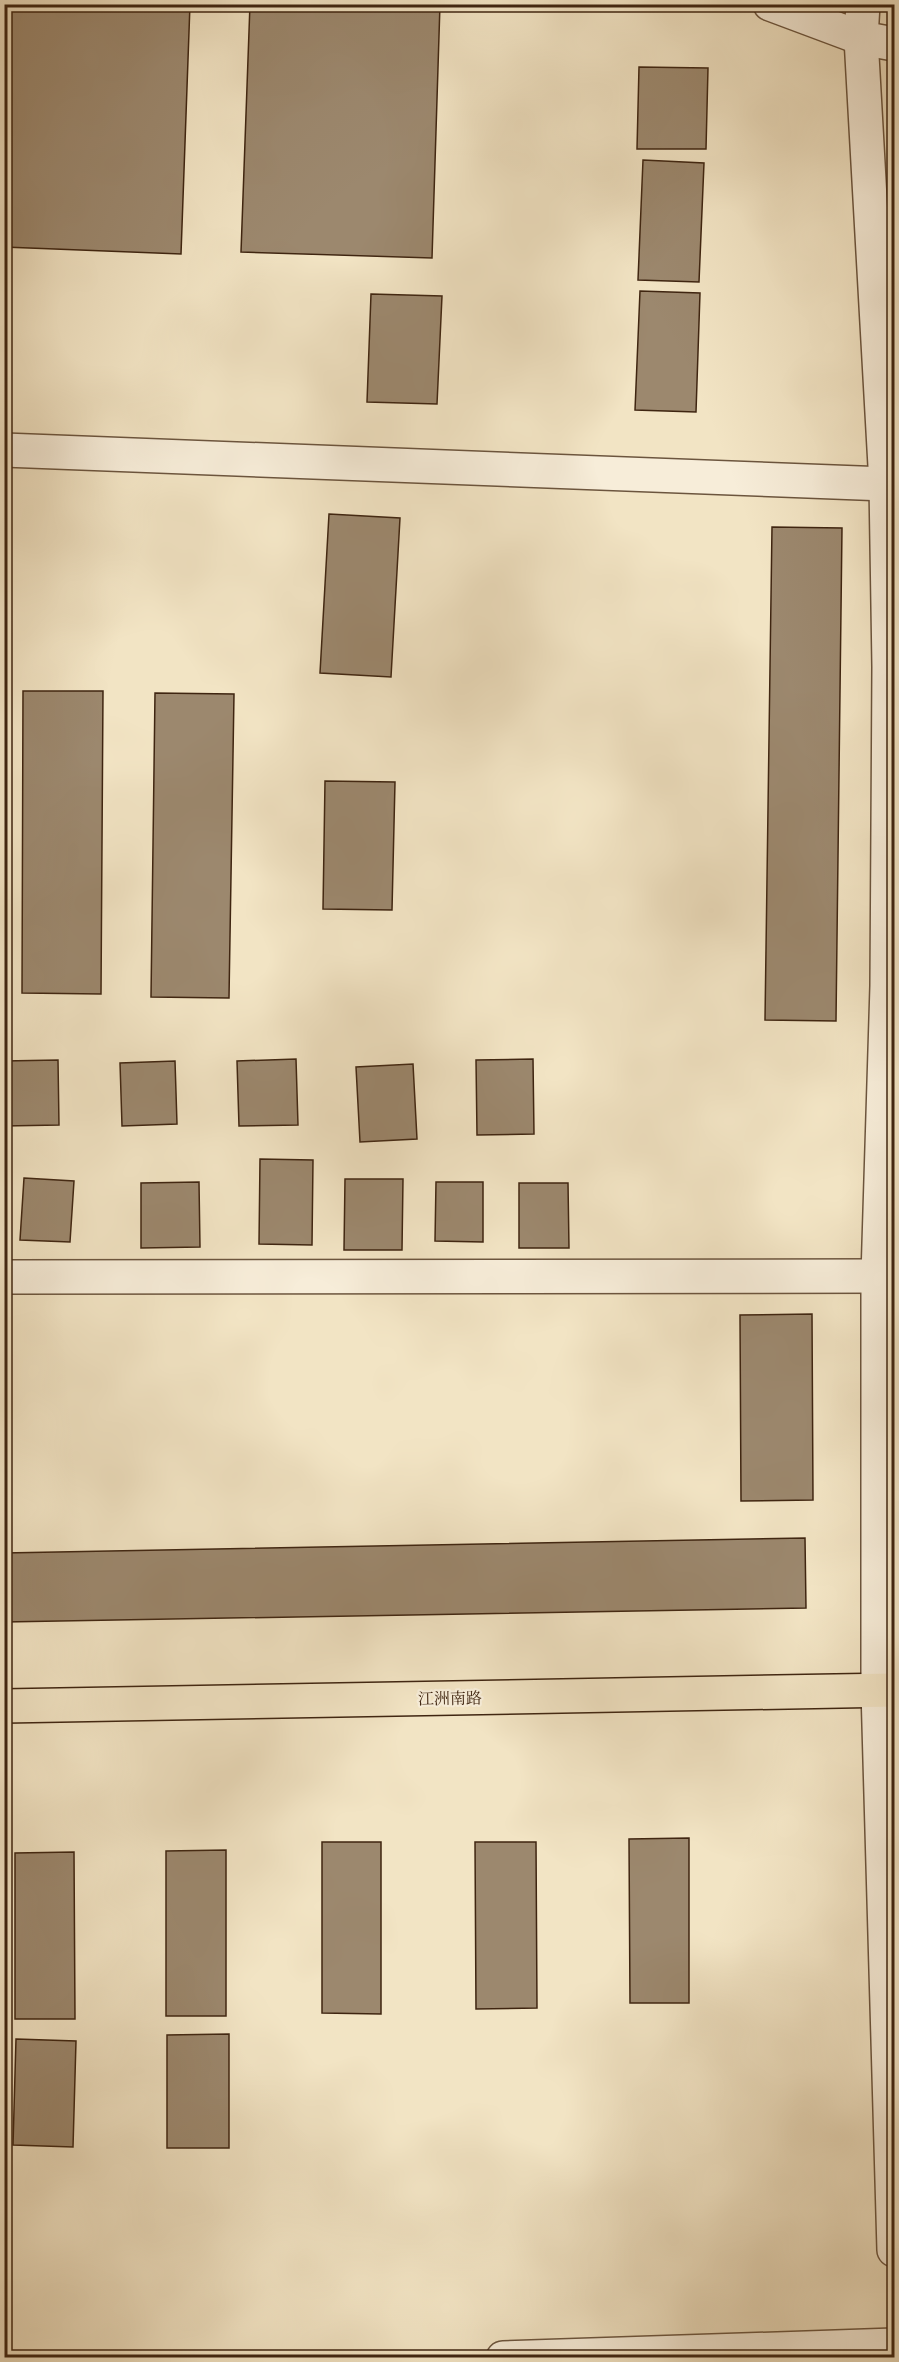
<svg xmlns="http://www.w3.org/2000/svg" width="899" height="2362" font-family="'Libre Caslon Text','Noto Serif SC',serif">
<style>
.building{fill:#9c886e;stroke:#3f2511;stroke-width:1.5}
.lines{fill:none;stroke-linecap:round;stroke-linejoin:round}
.minor-casing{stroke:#6c553e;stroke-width:36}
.major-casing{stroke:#3f2511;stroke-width:36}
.minor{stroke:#f7edd9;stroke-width:33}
.major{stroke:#f2e4c4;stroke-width:33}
.labels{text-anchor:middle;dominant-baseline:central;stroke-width:4.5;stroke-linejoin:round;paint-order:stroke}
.street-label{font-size:16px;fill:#3f2511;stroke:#f7edd9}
</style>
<rect width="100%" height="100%" fill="#f2e4c4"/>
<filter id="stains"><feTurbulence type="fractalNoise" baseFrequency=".00333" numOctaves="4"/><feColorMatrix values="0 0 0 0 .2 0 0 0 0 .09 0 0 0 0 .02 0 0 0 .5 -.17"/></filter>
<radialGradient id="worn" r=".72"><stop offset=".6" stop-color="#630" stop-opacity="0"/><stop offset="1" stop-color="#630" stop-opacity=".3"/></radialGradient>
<g class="building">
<path d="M4,4H190L181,254L4,247Z"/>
<path d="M250,4H440L432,258L241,252Z"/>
<path d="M639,67L708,68L706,149H637Z"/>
<path d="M643,160L704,163L699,282L638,280Z"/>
<path d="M640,291L700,293L696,412L635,410Z"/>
<path d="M371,294L442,296L437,404L367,402Z"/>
<path d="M329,514L400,518L391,677L320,673Z"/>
<path d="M772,527L842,528L836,1021L765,1020Z"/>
<path d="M23,691H103L101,994L22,993Z"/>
<path d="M155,693L234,694L229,998L151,997Z"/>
<path d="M325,781L395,782L392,910L323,909Z"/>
<path d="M296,1059L298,1125L239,1126L237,1061Z"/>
<path d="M533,1059L534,1134L477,1135L476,1060Z"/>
<path d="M58,1060L59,1125L4,1126V1061Z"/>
<path d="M175,1061L177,1124L122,1126L120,1063Z"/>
<path d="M413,1064L417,1139L360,1142L356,1067Z"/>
<path d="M260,1159L313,1160L312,1245L259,1244Z"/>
<path d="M24,1178L74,1181L70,1242L20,1240Z"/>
<path d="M345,1179H403L402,1250H344Z"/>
<path d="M199,1182L200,1247L141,1248V1183Z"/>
<path d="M436,1182H483V1242L435,1241Z"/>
<path d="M519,1183H568L569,1248H519Z"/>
<path d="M812,1314L813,1500L741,1501L740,1315Z"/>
<path d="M805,1538L806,1608L4,1622V1553Z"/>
<path d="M689,1838V2003H630L629,1839Z"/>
<path d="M322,1842H381V2014L322,2013Z"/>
<path d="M475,1842H536L537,2008L476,2009Z"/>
<path d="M226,1850V2016H166V1851Z"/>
<path d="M74,1852L75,2019H15V1853Z"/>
<path d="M229,2034V2148H167V2035Z"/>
<path d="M16,2039L76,2041L73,2147L13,2145Z"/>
</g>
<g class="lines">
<g class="minor-casing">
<g id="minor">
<path d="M770,4L861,38L894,44"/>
<path d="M863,4L861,38L886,484L889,667L887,986L878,1276V1690L894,2250"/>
<path d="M4,450L886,484"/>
<path d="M4,1277L878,1276"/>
<path d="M503,2358L894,2345"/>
</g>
</g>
<g class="major-casing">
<path id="major" d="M4,1706L894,1690"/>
</g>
<use href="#minor" class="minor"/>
<use href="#major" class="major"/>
</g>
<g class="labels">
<g class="street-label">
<text transform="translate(450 1698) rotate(-1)">江洲南路</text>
</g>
</g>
<rect width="899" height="2362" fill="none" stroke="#f2e4c4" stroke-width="24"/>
<rect x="6" y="6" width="887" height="2350" fill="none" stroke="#3f2511" stroke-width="3"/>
<rect x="12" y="12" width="875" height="2338" fill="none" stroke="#3f2511" stroke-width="1.5"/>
<rect width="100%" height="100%" filter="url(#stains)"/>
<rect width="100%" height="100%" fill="url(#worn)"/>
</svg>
